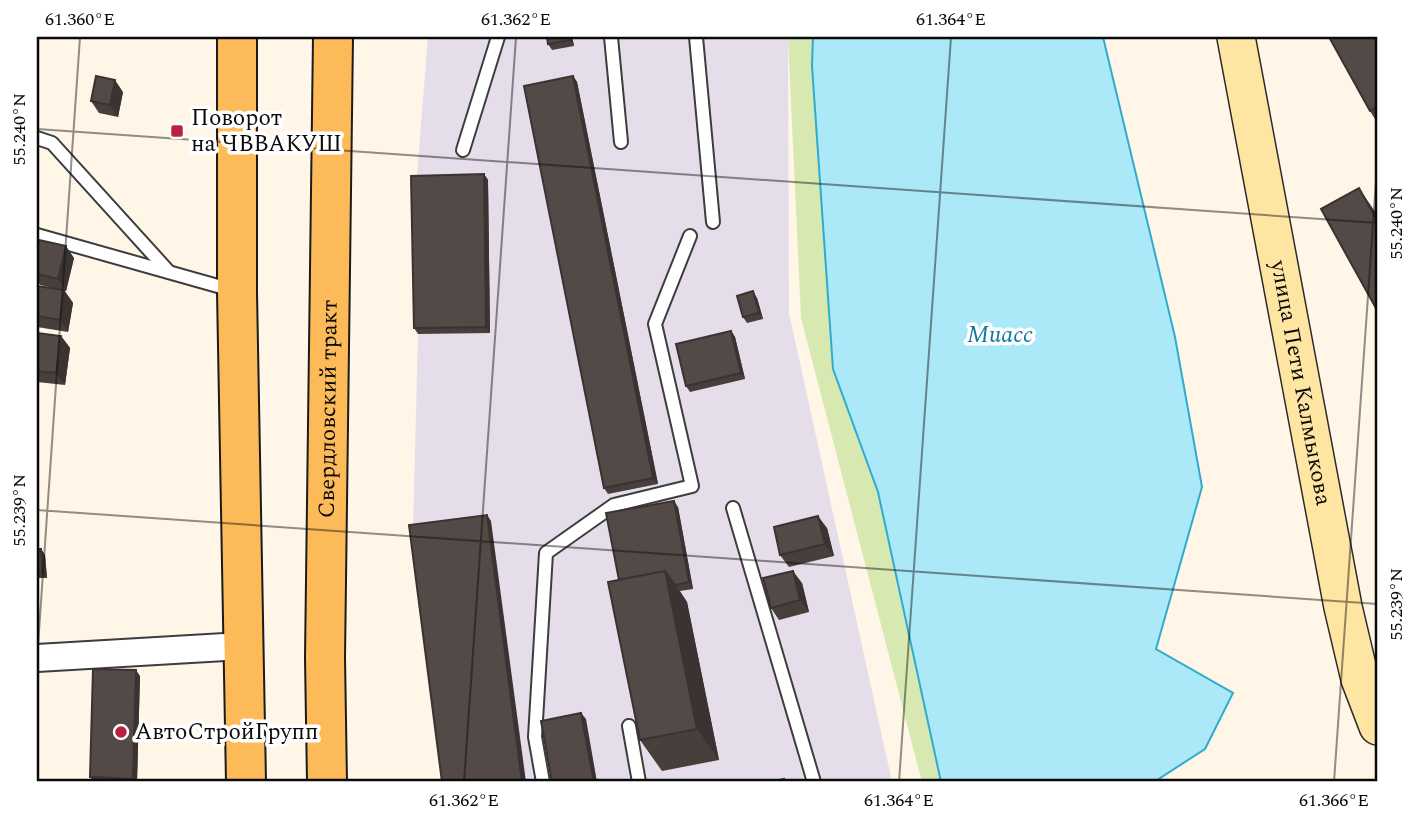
<svg xmlns="http://www.w3.org/2000/svg" width="1415" height="819" font-family="Spectral,serif">
<style>
.industrial{fill:#e6ddea}
.green{fill:#d7e9b1}
.water{fill:#abe8f8;stroke:#30abd0;stroke-width:2}
.lines{fill:none;stroke-linecap:round;stroke-linejoin:round}
.service-casing{stroke:#3d3d3d;stroke-width:16}
.minor-casing{stroke:#3d3d3d;stroke-width:30}
.secondary-casing{stroke:#2c2c2c;stroke-width:40}
.primary-casing{stroke:#1b1b1b;stroke-width:42}
.service{stroke:#fff;stroke-width:12}
.minor{stroke:#fff;stroke-width:26}
.secondary{stroke:#ffe5a2;stroke-width:37}
.primary{stroke:#fdba59;stroke-width:38}
.wall{fill:#473f3c}
.shaded-wall{fill:#3a3331}
.building{fill:#534946;stroke:#3a3331;stroke-width:2}
.ticks{fill:none;stroke:#0a0a0a;stroke-width:2;stroke-opacity:0.45}
.poi-dot{fill:#bc2041;stroke:#fff;stroke-width:2.5}
.labels{text-anchor:middle;dominant-baseline:central;stroke-width:7;stroke-linejoin:round;paint-order:stroke}
.poi-label{font-size:23px;fill:#0a0a0a;stroke:#fff;text-anchor:start}
.street-label{font-size:23px;fill:#0a0a0a;stroke:#fff}
.water-label{font-size:24px;font-style:italic;fill:#12789d;stroke:#fff}
.neatline{fill:none;stroke:#0a0a0a;stroke-width:2.5}
.ticks-label{font-size:18px;text-anchor:middle;fill:#0a0a0a}
</style>
<rect width="100%" height="100%" fill="#fff6e7"/>
<path class="industrial" d="M428,37H788L789,313L892,782H446L413,531L418,334L417,175Z"/>
<path class="green" d="M788,37H813L812,66L833,369L878,492L941,782H922L801,318Z"/>
<path class="water" d="M813,37H1103L1175,337L1202,487L1156,649L1233,693L1205,749L1154,782H941L878,492L833,369L812,66Z"/>
<g class="lines">
<g class="service-casing">
<g id="service">
<path d="M611,37L621,142"/>
<path d="M696,37L713,222"/>
<path d="M37,138L52,143L169,272"/>
<path d="M463,150L498,37"/>
<path d="M37,235L232,290"/>
<path d="M733,508L814,782"/>
<path d="M629,726L639,782"/>
<path d="M543,782L535,737L546,553L614,505L692,486L655,324L690,236"/>
</g>
</g>
<g class="minor-casing">
<path id="minor" d="M37,658L242,646"/>
</g>
<g class="secondary-casing">
<g id="secondary">
<path id="s1" d="M1236,37L1343,607L1360,679L1378,726"/>
</g>
</g>
<g class="primary-casing">
<g id="primary">
<path d="M237,37V292L246,782"/>
<path id="s2" d="M327,782L325,658L333,37"/>
</g>
</g>
<use href="#service" class="service"/>
<use href="#minor" class="minor"/>
<use href="#secondary" class="secondary"/>
<use href="#primary" class="primary"/>
</g>
<g class="wall">
<path d="M572,37L574,46L552,50L548,44Z"/>
<path d="M1378,37V124L1370,111Z"/>
<path d="M573,76L577,82L658,484L608,494L604,488Z"/>
<path d="M123,92L118,117L99,113L91,101Z"/>
<path d="M484,174L488,180L490,333L418,334L414,328Z"/>
<path d="M37,248L74,258L66,291L40,285L37,280Z"/>
<path d="M37,286L64,290L73,303L68,332L37,327Z"/>
<path d="M757,298L763,319L747,323L743,317Z"/>
<path d="M731,331L735,337L745,379L690,392L686,386Z"/>
<path d="M37,333L61,336L70,348L65,385L37,382Z"/>
<path d="M678,507L693,589L680,591L687,602L719,760L662,771L640,740L619,580Z"/>
<path d="M827,528L834,556L789,567L780,555Z"/>
<path d="M37,549H41L45,555L47,578H37Z"/>
<path d="M802,583L809,612L779,620L771,608Z"/>
<path d="M140,676L137,782H94L90,777Z"/>
</g>
<g class="shaded-wall">
<path d="M569,37H572L574,46L570,40Z"/>
<path d="M573,76L577,82L658,484L653,478Z"/>
<path d="M115,80L123,92L118,117L110,105Z"/>
<path d="M484,174L488,180L490,333L486,327Z"/>
<path d="M1359,188L1378,216V223Z"/>
<path d="M66,246L74,258L66,291L58,279Z"/>
<path d="M64,290L73,303L68,332L60,320Z"/>
<path d="M753,291L757,298L763,319L759,313Z"/>
<path d="M731,331L735,337L745,379L741,373Z"/>
<path d="M61,336L70,348L65,385L56,373Z"/>
<path d="M674,501L678,507L693,589L689,582Z"/>
<path d="M487,515L491,521L526,782H522Z"/>
<path d="M818,516L827,528L834,556L825,544Z"/>
<path d="M41,549L45,555L47,578L42,572Z"/>
<path d="M665,571L687,602L719,760L697,729Z"/>
<path d="M793,571L802,583L809,612L800,600Z"/>
<path d="M136,670L140,676L137,782H135L133,779Z"/>
<path d="M581,713L586,719L597,782H594Z"/>
</g>
<g class="building">
<path d="M547,37H569L570,40L548,44Z"/>
<path d="M1329,37H1376L1378,40V107L1370,111Z"/>
<path d="M96,76L115,80L110,105L91,101Z"/>
<path d="M573,76L653,478L604,488L524,86Z"/>
<path d="M484,174L486,327L414,328L411,176Z"/>
<path d="M1359,188L1378,223V312L1321,209Z"/>
<path d="M39,240L66,246L58,279L37,274V248Z"/>
<path d="M37,286L64,290L60,320L37,316Z"/>
<path d="M753,291L759,313L743,317L737,296Z"/>
<path d="M731,331L741,373L686,386L676,344Z"/>
<path d="M37,333L61,336L56,373L37,371Z"/>
<path d="M674,501L689,582L675,585L665,571L619,580L606,513Z"/>
<path d="M487,515L522,782H442L409,525Z"/>
<path d="M818,516L825,544L780,555L774,527Z"/>
<path d="M37,549H41L42,572H37Z"/>
<path d="M665,571L697,729L640,740L608,582Z"/>
<path d="M793,571L800,600L771,608L763,578Z"/>
<path d="M93,669L136,670L133,779L90,777Z"/>
<path d="M581,713L594,782H552L541,721Z"/>
<path d="M784,779V782H770Z"/>
</g>
<path class="ticks" d="M37,129L1378,223M37,510L1378,604M37,660L80,37M464,782L516,37M899,782L951,37M1334,782L1378,153"/>
<g class="poi-dot">
<rect x="170" y="124" width="14" height="14" rx="3.5"/>
<circle cx="121" cy="732" r="7"/>
</g>
<g class="labels">
<g class="poi-label">
<text x="191" y="118">Поворот<tspan x="191" dy="26">на ЧВВАКУШ</tspan></text>
<text x="135" y="732">АвтоСтройГрупп</text>
</g>
<g class="street-label">
<text stroke="none"><textPath href="#s1" startOffset="352">улица Пети Калмыкова</textPath></text>
<text stroke="none"><textPath href="#s2" startOffset="373">Свердловский тракт</textPath></text>
</g>
<g class="water-label">
<text x="1000" y="335">Миасс</text>
</g>
</g>
<rect width="1415" height="819" fill="none" stroke="#ffffff" stroke-width="77"/>
<rect x="38" y="38" width="1338" height="742" class="neatline"/>
<g class="ticks-label">
<text x="80" y="25">61.360°E</text>
<text x="516" y="25">61.362°E</text>
<text x="951" y="25">61.364°E</text>
<text transform="translate(19 129) rotate(-90)" y="6">55.240°N</text>
<text transform="translate(1396 223) rotate(-90)" y="6">55.240°N</text>
<text transform="translate(19 510) rotate(-90)" y="6">55.239°N</text>
<text transform="translate(1396 604) rotate(-90)" y="6">55.239°N</text>
<text x="464" y="806">61.362°E</text>
<text x="899" y="806">61.364°E</text>
<text x="1334" y="806">61.366°E</text>
</g>
</svg>
